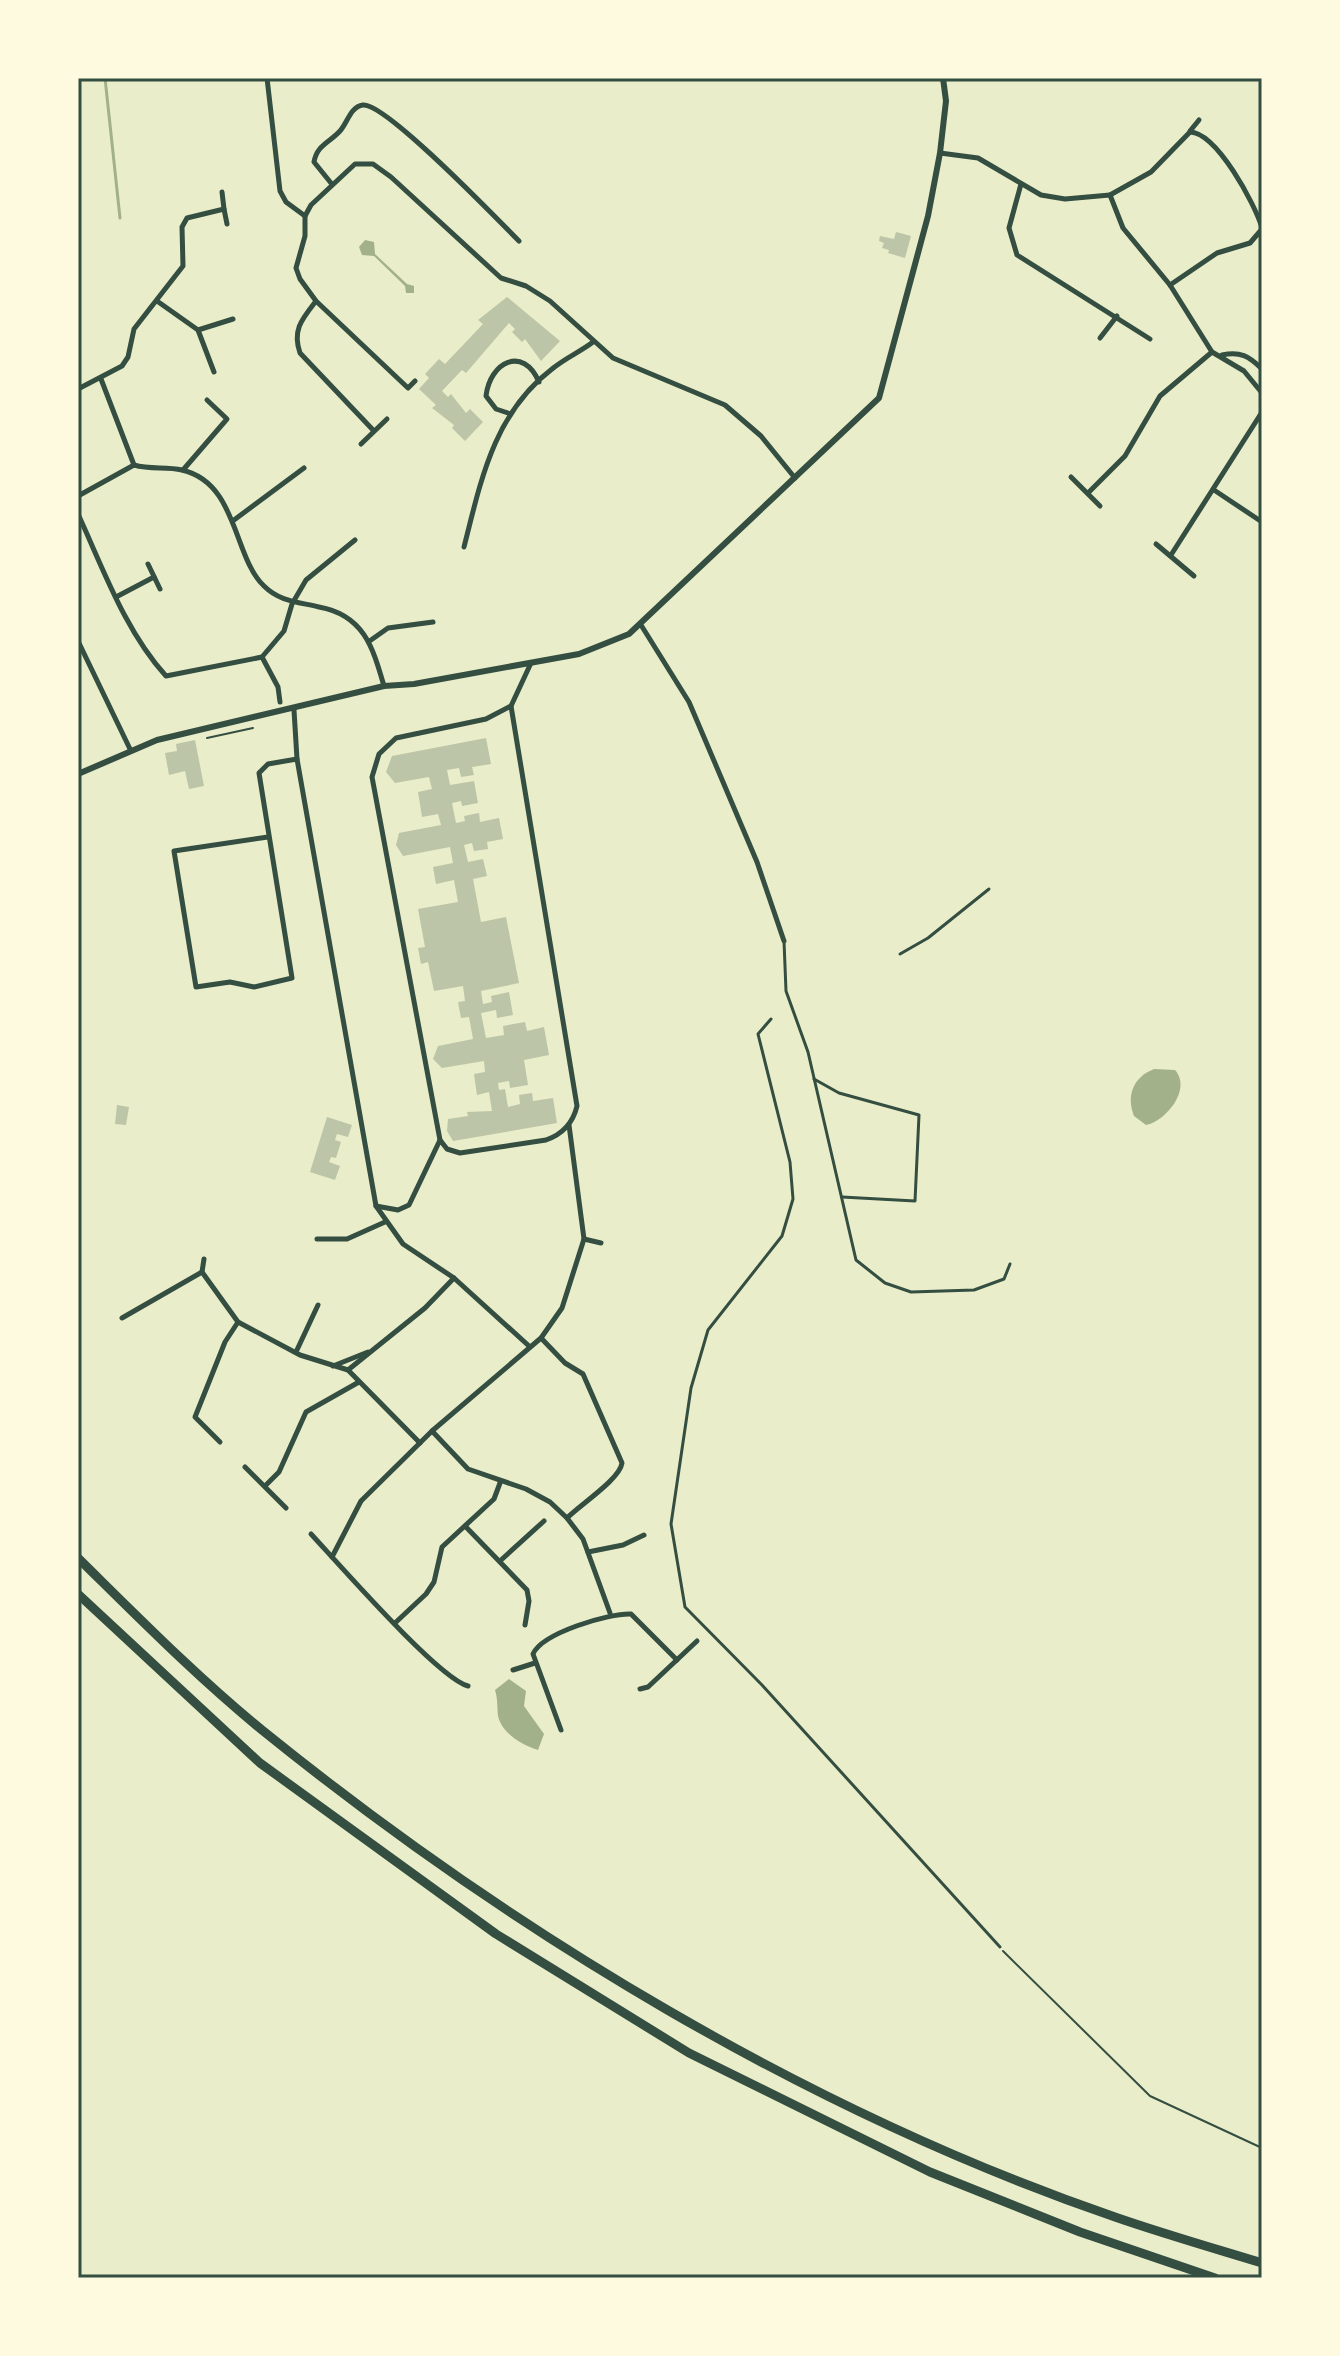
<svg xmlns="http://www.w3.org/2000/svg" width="1340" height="2356" font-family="Barlow,sans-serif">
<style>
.water{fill:#a3b18a}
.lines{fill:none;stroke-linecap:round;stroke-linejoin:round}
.stream{stroke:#a3b18a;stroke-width:3}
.building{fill:#bcc5a7}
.path{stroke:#344e41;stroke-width:2}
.service{stroke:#344e41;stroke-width:3}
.minor{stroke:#344e41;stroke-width:5}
.tertiary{stroke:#344e41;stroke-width:6}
.motorway{stroke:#344e41;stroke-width:9}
.neatline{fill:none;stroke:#344e41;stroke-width:3}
</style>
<rect width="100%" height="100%" fill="#e9edc9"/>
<g class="water">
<path d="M365,240L374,242L375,254L407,284L414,286V293H406L405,286L374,256L362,255L359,247Z"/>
<path d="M1154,1069L1175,1070C1192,1089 1166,1121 1146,1125L1134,1116C1126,1096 1133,1077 1154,1069Z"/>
<path d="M509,1679L526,1691L524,1706L544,1734L538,1750C523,1745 502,1734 498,1716C497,1707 498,1700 495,1690Z"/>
</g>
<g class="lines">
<path class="stream" d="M105,78L120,218"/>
</g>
<g class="building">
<path d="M896,232L911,236L905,258L888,253L889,250L882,248L884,243L879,241L880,236L894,239Z"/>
<path d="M507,297L560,341L541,361L525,339L522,342L512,332L515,329L509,323L466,373L462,370L442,391L448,397L451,394L466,413L470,409L483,422L465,441L452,428L454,425L432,408L436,405L419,389L429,378L425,374L439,359L445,364L483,324L478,320Z"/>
<path d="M486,738L491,764L472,767L474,775L461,777L459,768L447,770L450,785L474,781L478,803L462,806L461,801L452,803L456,823L465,821L464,816L479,813L480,822L499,818L503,839L487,842L488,849L474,851L472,843L464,845L468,862L483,859L487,876L473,879L481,922L506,917L519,983L481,991L483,1004L492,1002L491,996L509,992L513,1015L497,1018L496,1010L481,1013L486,1038L504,1035L503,1026L525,1022L527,1031L544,1027L549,1055L524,1060L528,1085L510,1088L509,1081L498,1083L499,1090L505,1089L508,1107L520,1104L519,1095L532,1093L533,1101L553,1098L557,1123L453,1141L447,1131L448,1119L468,1116L467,1112L492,1111L489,1092L477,1095L474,1074L485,1072L484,1061L442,1068L433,1059L438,1046L473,1039L469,1017L461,1018L458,1002L465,1001L463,986L434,991L428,962L421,964L418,948L425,947L418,909L458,902L454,880L436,884L433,867L453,863L450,847L403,856L396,845L399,833L441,825L438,814L422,817L418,792L432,789L429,777L395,783L386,772L392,756Z"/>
<path d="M195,740L204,786L189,789L185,771L169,775L165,753L177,751L176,744Z"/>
<path d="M117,1105L129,1107L126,1125L115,1124Z"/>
<path d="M327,1117L352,1125L348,1137L337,1134L335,1140L341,1142L336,1158L331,1157L329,1162L340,1166L335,1180L310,1172Z"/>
</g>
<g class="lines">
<g class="path">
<path d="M207,738L253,728"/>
<path d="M1003,1951L1150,2096L1262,2148"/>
</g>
<g class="service">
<path d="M784,941L786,991L808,1052L856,1260L885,1283L911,1292L974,1290L1004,1279L1010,1264"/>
<path d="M900,954L928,938L989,889"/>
<path d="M771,1019L758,1034L790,1162L793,1199L782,1236L708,1330L691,1388L671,1524L685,1607L762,1685L1000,1947"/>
<path d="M814,1079L839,1093L919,1115L915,1201L842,1197"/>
</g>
<g class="minor">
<path d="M267,78L280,191L286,202L305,216"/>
<path d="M1190,131L1199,120"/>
<path d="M940,153L978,158L1041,195L1065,199L1110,195L1123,228L1170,285L1212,352L1244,371L1262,393"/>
<path d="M331,183L314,162C317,145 329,143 340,131C348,122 350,107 363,105C386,103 497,219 519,241"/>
<path d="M1021,184L1009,228L1017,255L1150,339"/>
<path d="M1110,195L1151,172L1190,132C1217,133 1255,204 1262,228"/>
<path d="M224,209L227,224"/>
<path d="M1170,285L1217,253L1250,243L1262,229"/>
<path d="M157,301L198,330L214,372"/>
<path d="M316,301C302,319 292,330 300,353L374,431"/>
<path d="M198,330L233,319"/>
<path d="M1100,338L1117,316"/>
<path d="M1222,355C1240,351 1249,356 1262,369"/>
<path d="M101,379L134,465C151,470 166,466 182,470C238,483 233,557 264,586C280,602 299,602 319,607C364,615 373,648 384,686"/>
<path d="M415,381L408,388L316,301L300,279L296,268L305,236V216L311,205L355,164H373L391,177L501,278L526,286L550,301L613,358L725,405L761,436L795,478"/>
<path d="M78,389L122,366L128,357L134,329L183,266L182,227L187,218L224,209L222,192"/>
<path d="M508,413L496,409L486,396C490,362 523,345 539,382"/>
<path d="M361,444L387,419"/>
<path d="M183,470L227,419L207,400"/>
<path d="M1071,477L1100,506"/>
<path d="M1214,490L1262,522"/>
<path d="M1088,493L1125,456L1160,396L1212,352"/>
<path d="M78,496L134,465"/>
<path d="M78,514C103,568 125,631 166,676L262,657L284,631L292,604L306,580L355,540"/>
<path d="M234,520L304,468"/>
<path d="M1156,544L1194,576"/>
<path d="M464,547C481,480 494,413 552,369C565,358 580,352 593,342"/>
<path d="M1171,555L1262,412"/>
<path d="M148,564L160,589"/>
<path d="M116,597L154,577"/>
<path d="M641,625L689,702L757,862L784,941"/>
<path d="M371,640L388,628L433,622"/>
<path d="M78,641L130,749"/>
<path d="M262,657L278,687L280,702"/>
<path d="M294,710L297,759L376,1206L403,1244L454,1278L529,1346"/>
<path d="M268,837L174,851L196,987L230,982L254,987L292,978L259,773L268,764L297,759"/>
<path d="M440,1140L372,777L379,754L396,738L486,719L511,706L531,663"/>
<path d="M376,1206L398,1210L409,1205L440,1140L447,1149L460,1153L546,1140C563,1134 573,1123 577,1106L511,706"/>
<path d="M317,1239H347L385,1222"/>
<path d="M584,1239L601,1243"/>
<path d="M204,1259L202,1272L238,1322L300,1355L348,1370L420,1443"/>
<path d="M122,1318L202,1272"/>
<path d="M541,1338L565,1363L583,1374L622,1463C620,1479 581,1504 567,1518"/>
<path d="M296,1352L318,1305"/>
<path d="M333,1366L368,1352"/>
<path d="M348,1370L425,1308L454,1278"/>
<path d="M432,1431L468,1469L526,1489L550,1502L567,1518L583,1539L610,1613"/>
<path d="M220,1442L195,1417L225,1342L238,1322"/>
<path d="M245,1467L286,1508"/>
<path d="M265,1486L279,1472L306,1412L359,1382"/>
<path d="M465,1526L527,1590L529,1601L525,1625"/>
<path d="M311,1534C338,1563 438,1678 468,1686"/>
<path d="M588,1552L623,1545L644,1535"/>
<path d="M332,1557L361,1501L432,1431L541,1338L562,1308L584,1239L569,1125"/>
<path d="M500,1561L544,1521"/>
<path d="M395,1623L426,1594L434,1582L442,1547L494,1499L500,1483"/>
<path d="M513,1670L535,1663"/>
<path d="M640,1689L648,1687L697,1641"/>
<path d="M561,1730L533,1654C542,1633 609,1613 631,1614L677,1660"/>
</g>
<path class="tertiary" d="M78,774L157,740L384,686L414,684L579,654L629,634L879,398L928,216L940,153L946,101L943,78"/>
<g class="motorway">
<path d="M78,1558C138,1617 197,1677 262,1730C513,1933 809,2112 1115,2217C1164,2234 1213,2248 1262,2263"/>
<path d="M78,1594L260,1763L496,1934L689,2053L930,2172L1080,2232L1215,2278"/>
</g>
</g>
<rect width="1340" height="2356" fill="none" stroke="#fefae0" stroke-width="160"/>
<rect x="80" y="80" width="1180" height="2196" class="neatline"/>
</svg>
